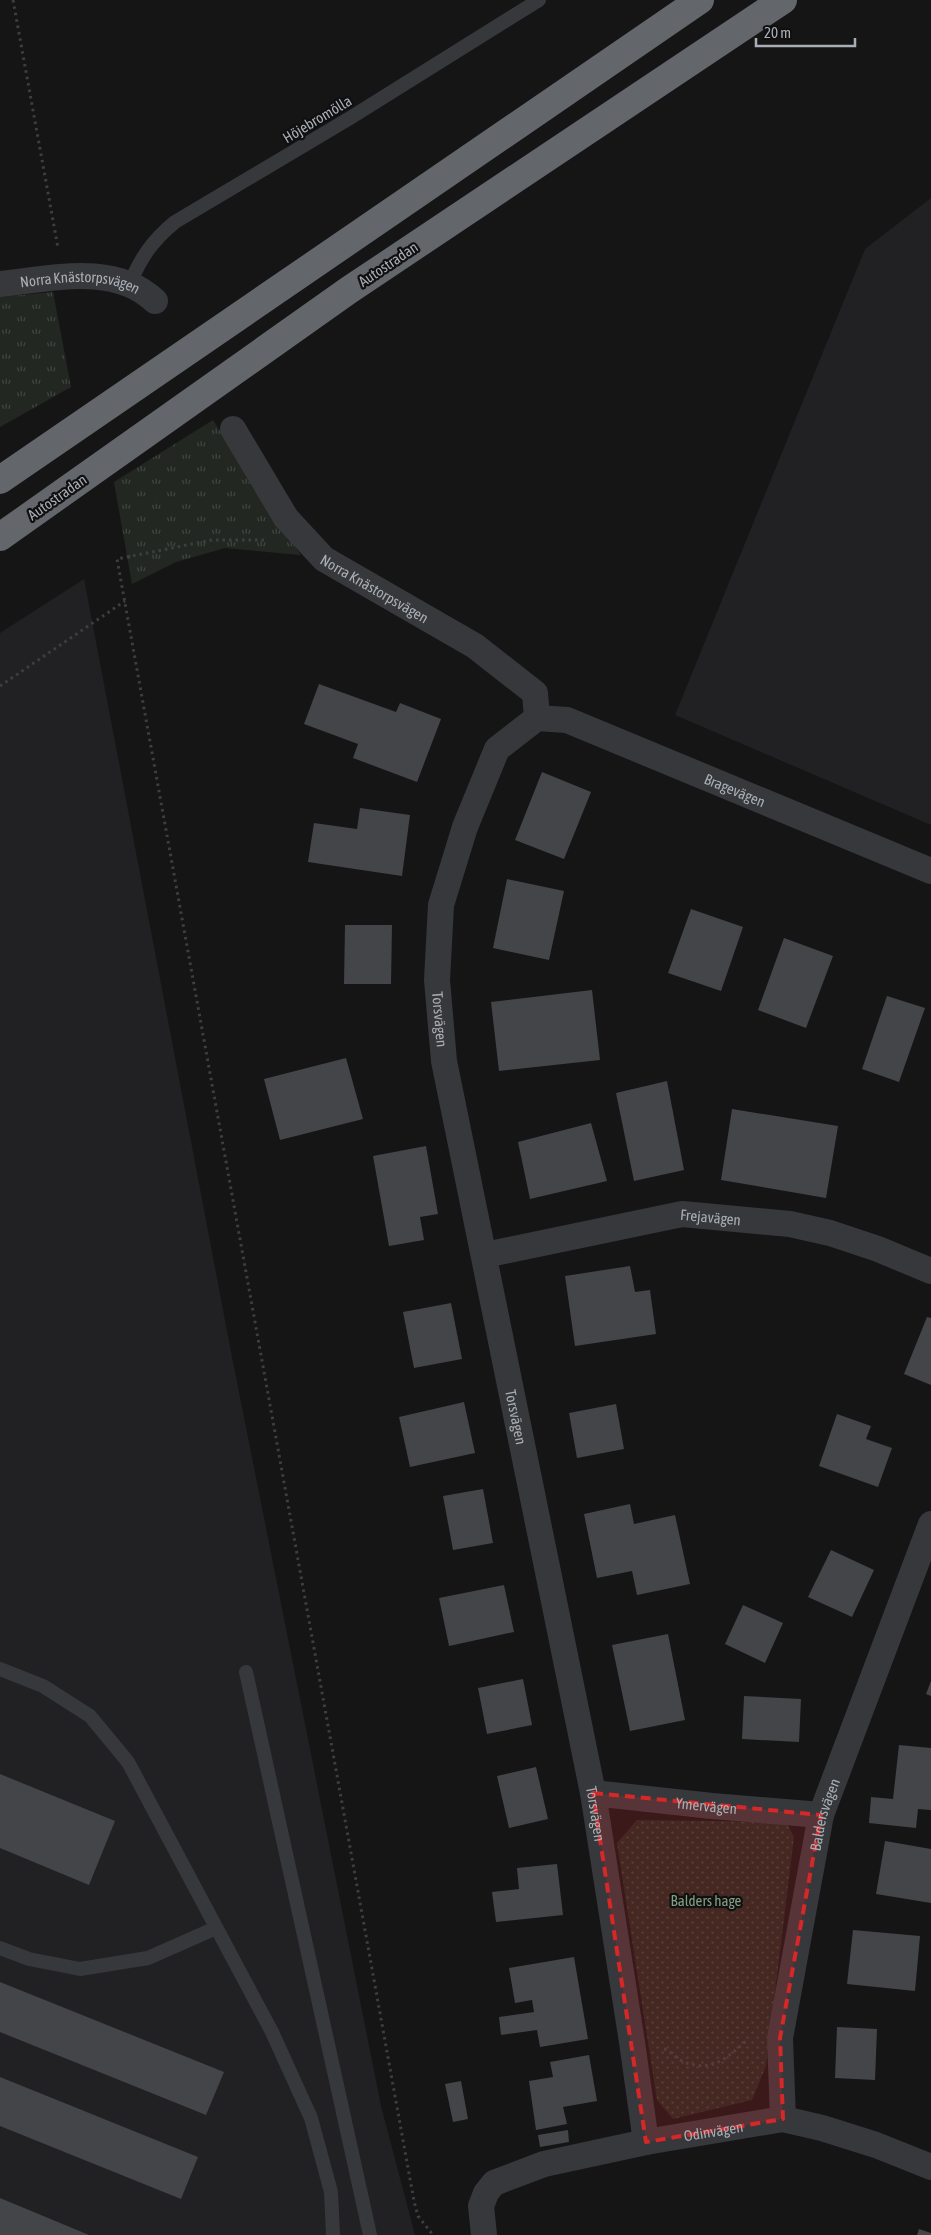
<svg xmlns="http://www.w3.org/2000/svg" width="931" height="2235" font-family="'Asap Condensed',sans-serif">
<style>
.built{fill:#212123}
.grass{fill:url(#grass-tufts)}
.park{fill:url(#park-dots)}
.building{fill:#444549}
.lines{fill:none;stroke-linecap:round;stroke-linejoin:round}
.path{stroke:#3c3f42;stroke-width:3;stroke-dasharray:2.5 4;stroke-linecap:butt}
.service{stroke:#36383b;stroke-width:14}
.minor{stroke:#36383b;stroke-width:26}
.motorway{stroke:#63676b;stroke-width:28}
.marked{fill:#d62828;fill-opacity:0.2;stroke:#d62828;stroke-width:4;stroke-dasharray:10 6;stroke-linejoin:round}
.labels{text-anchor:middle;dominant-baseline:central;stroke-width:4.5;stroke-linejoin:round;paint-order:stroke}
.street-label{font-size:15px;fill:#a8aeb5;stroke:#101011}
.park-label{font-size:15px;fill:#849e81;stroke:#101011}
</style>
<defs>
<pattern id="grass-tufts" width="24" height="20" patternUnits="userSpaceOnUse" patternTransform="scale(1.25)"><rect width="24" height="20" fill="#222821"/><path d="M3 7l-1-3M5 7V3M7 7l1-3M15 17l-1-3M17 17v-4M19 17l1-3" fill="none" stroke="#3f453f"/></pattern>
<pattern id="park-dots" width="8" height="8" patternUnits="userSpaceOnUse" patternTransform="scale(1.25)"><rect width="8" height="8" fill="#222821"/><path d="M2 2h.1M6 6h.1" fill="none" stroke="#3f453f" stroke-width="1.8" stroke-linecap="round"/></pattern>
</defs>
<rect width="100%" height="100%" fill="#151516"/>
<g class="built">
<path d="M931,198V825L675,715L865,249Z"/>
<path d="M84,579L232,1357L381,2106L415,2235H0V633Z"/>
</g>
<g class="grass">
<path d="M53,292L71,387L0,427V297Z"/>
<path d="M213,420L272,515L301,555L225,548L176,562L132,584L114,482Z"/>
</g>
<path class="park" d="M637,1820L786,1822L794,1837L766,2066L752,2100L673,2119L657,2100L617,1843Z"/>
<g class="building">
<path d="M319,684L396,712L400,703L441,719L417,782L353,758L358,744L304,724Z"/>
<path d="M542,772L591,792L564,859L515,840Z"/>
<path d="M360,808L410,815L402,876L308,862L314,823L357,829Z"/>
<path d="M507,879L564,891L549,960L493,948Z"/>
<path d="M691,909L743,927L721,991L668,973Z"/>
<path d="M345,925H392L391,984H344Z"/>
<path d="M784,938L833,956L806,1028L758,1010Z"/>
<path d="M592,990L600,1060L499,1071L491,1002Z"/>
<path d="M887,996L925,1008L899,1082L862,1069Z"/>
<path d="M346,1058L363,1119L280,1140L264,1079Z"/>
<path d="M667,1081L684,1170L634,1181L616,1093Z"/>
<path d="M732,1109L838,1126L826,1198L721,1180Z"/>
<path d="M591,1123L607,1181L530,1199L518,1142Z"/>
<path d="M426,1146L438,1214L420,1217L424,1240L389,1246L373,1156Z"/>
<path d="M630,1266L635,1292L650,1290L656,1334L575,1346L565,1276Z"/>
<path d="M451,1303L462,1359L414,1368L403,1312Z"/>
<path d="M927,1317L931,1318V1385L904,1374Z"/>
<path d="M464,1402L475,1453L410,1467L399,1417Z"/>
<path d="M616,1404L624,1449L577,1458L569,1413Z"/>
<path d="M837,1414L871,1426L866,1439L892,1448L878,1487L819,1466Z"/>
<path d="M483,1489L493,1543L453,1550L443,1496Z"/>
<path d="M630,1504L634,1524L675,1515L690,1584L637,1595L632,1571L597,1578L584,1514Z"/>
<path d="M831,1550L874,1570L852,1617L808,1597Z"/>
<path d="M504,1585L514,1632L449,1646L439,1598Z"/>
<path d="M743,1605L783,1623L765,1663L725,1644Z"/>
<path d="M668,1634L685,1720L630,1731L612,1645Z"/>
<path d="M523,1679L532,1725L487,1734L478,1688Z"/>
<path d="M931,1681V1696L926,1694Z"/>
<path d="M744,1696L801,1699L799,1742L742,1739Z"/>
<path d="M899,1745L931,1748V1810L918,1809L916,1828L869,1823L871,1797L893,1799Z"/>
<path d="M536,1767L548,1819L509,1828L497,1776Z"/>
<path d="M0,1774L115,1821L89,1885L0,1848Z"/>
<path d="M885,1841L931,1849V1903L876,1894Z"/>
<path d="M557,1864L563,1915L496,1922L492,1892L519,1889L517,1868Z"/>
<path d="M853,1930L920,1936L915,1991L847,1984Z"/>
<path d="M574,1957L588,2039L540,2047L537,2030L501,2035L499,2017L534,2012L532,2000L515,2003L509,1968Z"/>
<path d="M0,1982L224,2072L206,2115L0,2032Z"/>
<path d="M837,2027L877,2029L875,2080L835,2078Z"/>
<path d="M589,2055L597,2101L563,2107L567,2124L536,2130L529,2081L553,2077L550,2062Z"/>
<path d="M0,2077L198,2157L181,2199L0,2126Z"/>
<path d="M461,2081L468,2119L453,2122L445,2084Z"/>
<path d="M568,2130L569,2142L540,2147L538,2135Z"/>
<path d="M0,2198L89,2235H0Z"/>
<path d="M919,2229L931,2233V2235H917Z"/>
</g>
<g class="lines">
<g class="path">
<path d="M13,0L58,248"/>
<path d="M264,540H212L117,559L414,2201L418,2216L433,2235"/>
<path d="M0,686L125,601"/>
<path d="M664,2049C672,2052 677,2059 684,2062C712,2073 727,2058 747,2040H749"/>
</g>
<g class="service">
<path d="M130,283C142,256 152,241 175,222L350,118L539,0"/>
<path d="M0,1669L43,1686L90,1716L128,1762L272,2032L311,2118L331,2192L333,2235"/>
<path d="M246,1672L370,2235"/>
<path d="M0,1948L29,1959L80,1969L148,1958L216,1928"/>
</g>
<g class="minor">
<path id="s1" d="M0,284C51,279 114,262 155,301"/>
<path id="s2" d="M233,429L286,518L324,559L475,646L535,693L537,718"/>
<path id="s3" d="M537,718L497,749L465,827L441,905L437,980L444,1061L593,1793L632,2042L646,2142"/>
<path id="s4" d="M537,718L567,720L931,871"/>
<path id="s5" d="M485,1255L682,1214L790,1224L830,1233L878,1249L931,1271"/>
<path id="s6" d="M593,1793L712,1806L821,1815"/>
<path id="s7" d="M783,2119L780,2038L821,1815L931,1524"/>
<path id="s8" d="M484,2235L481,2206L486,2193L494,2183L544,2164L646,2142L783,2119L822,2128L876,2145L931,2167"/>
</g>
<g class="motorway">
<path d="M0,480L700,0"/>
<path d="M0,537L349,290L783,0"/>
</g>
</g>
<path class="marked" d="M593,1793L821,1815L780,2038L783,2119L646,2142Z"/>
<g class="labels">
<g class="street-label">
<text transform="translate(317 119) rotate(-31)">Höjebromölla</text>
<text transform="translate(388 264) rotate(-34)">Autostradan</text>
<text stroke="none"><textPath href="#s1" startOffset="81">Norra Knästorpsvägen</textPath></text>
<text transform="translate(57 497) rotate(-35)">Autostradan</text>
<text stroke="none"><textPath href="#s2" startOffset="218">Norra Knästorpsvägen</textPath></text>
<text stroke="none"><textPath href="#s4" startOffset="212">Bragevägen</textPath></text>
<text stroke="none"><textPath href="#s3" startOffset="331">Torsvägen</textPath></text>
<text stroke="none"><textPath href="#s5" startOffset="230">Frejavägen</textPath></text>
<text stroke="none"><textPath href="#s3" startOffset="736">Torsvägen</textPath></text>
<text stroke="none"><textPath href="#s6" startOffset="114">Ymervägen</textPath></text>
<text stroke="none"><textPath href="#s3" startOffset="1141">Torsvägen</textPath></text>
<text stroke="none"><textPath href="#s7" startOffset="309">Baldersvägen</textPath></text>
<text stroke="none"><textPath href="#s8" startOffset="282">Odinvägen</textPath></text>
</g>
<g class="park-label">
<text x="706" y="1900">Balders hage</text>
</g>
</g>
<path d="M756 38v8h99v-8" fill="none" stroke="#a8aeb5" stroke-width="2.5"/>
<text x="764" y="38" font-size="15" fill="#a8aeb5" stroke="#101011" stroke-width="4" paint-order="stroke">20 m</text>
</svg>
